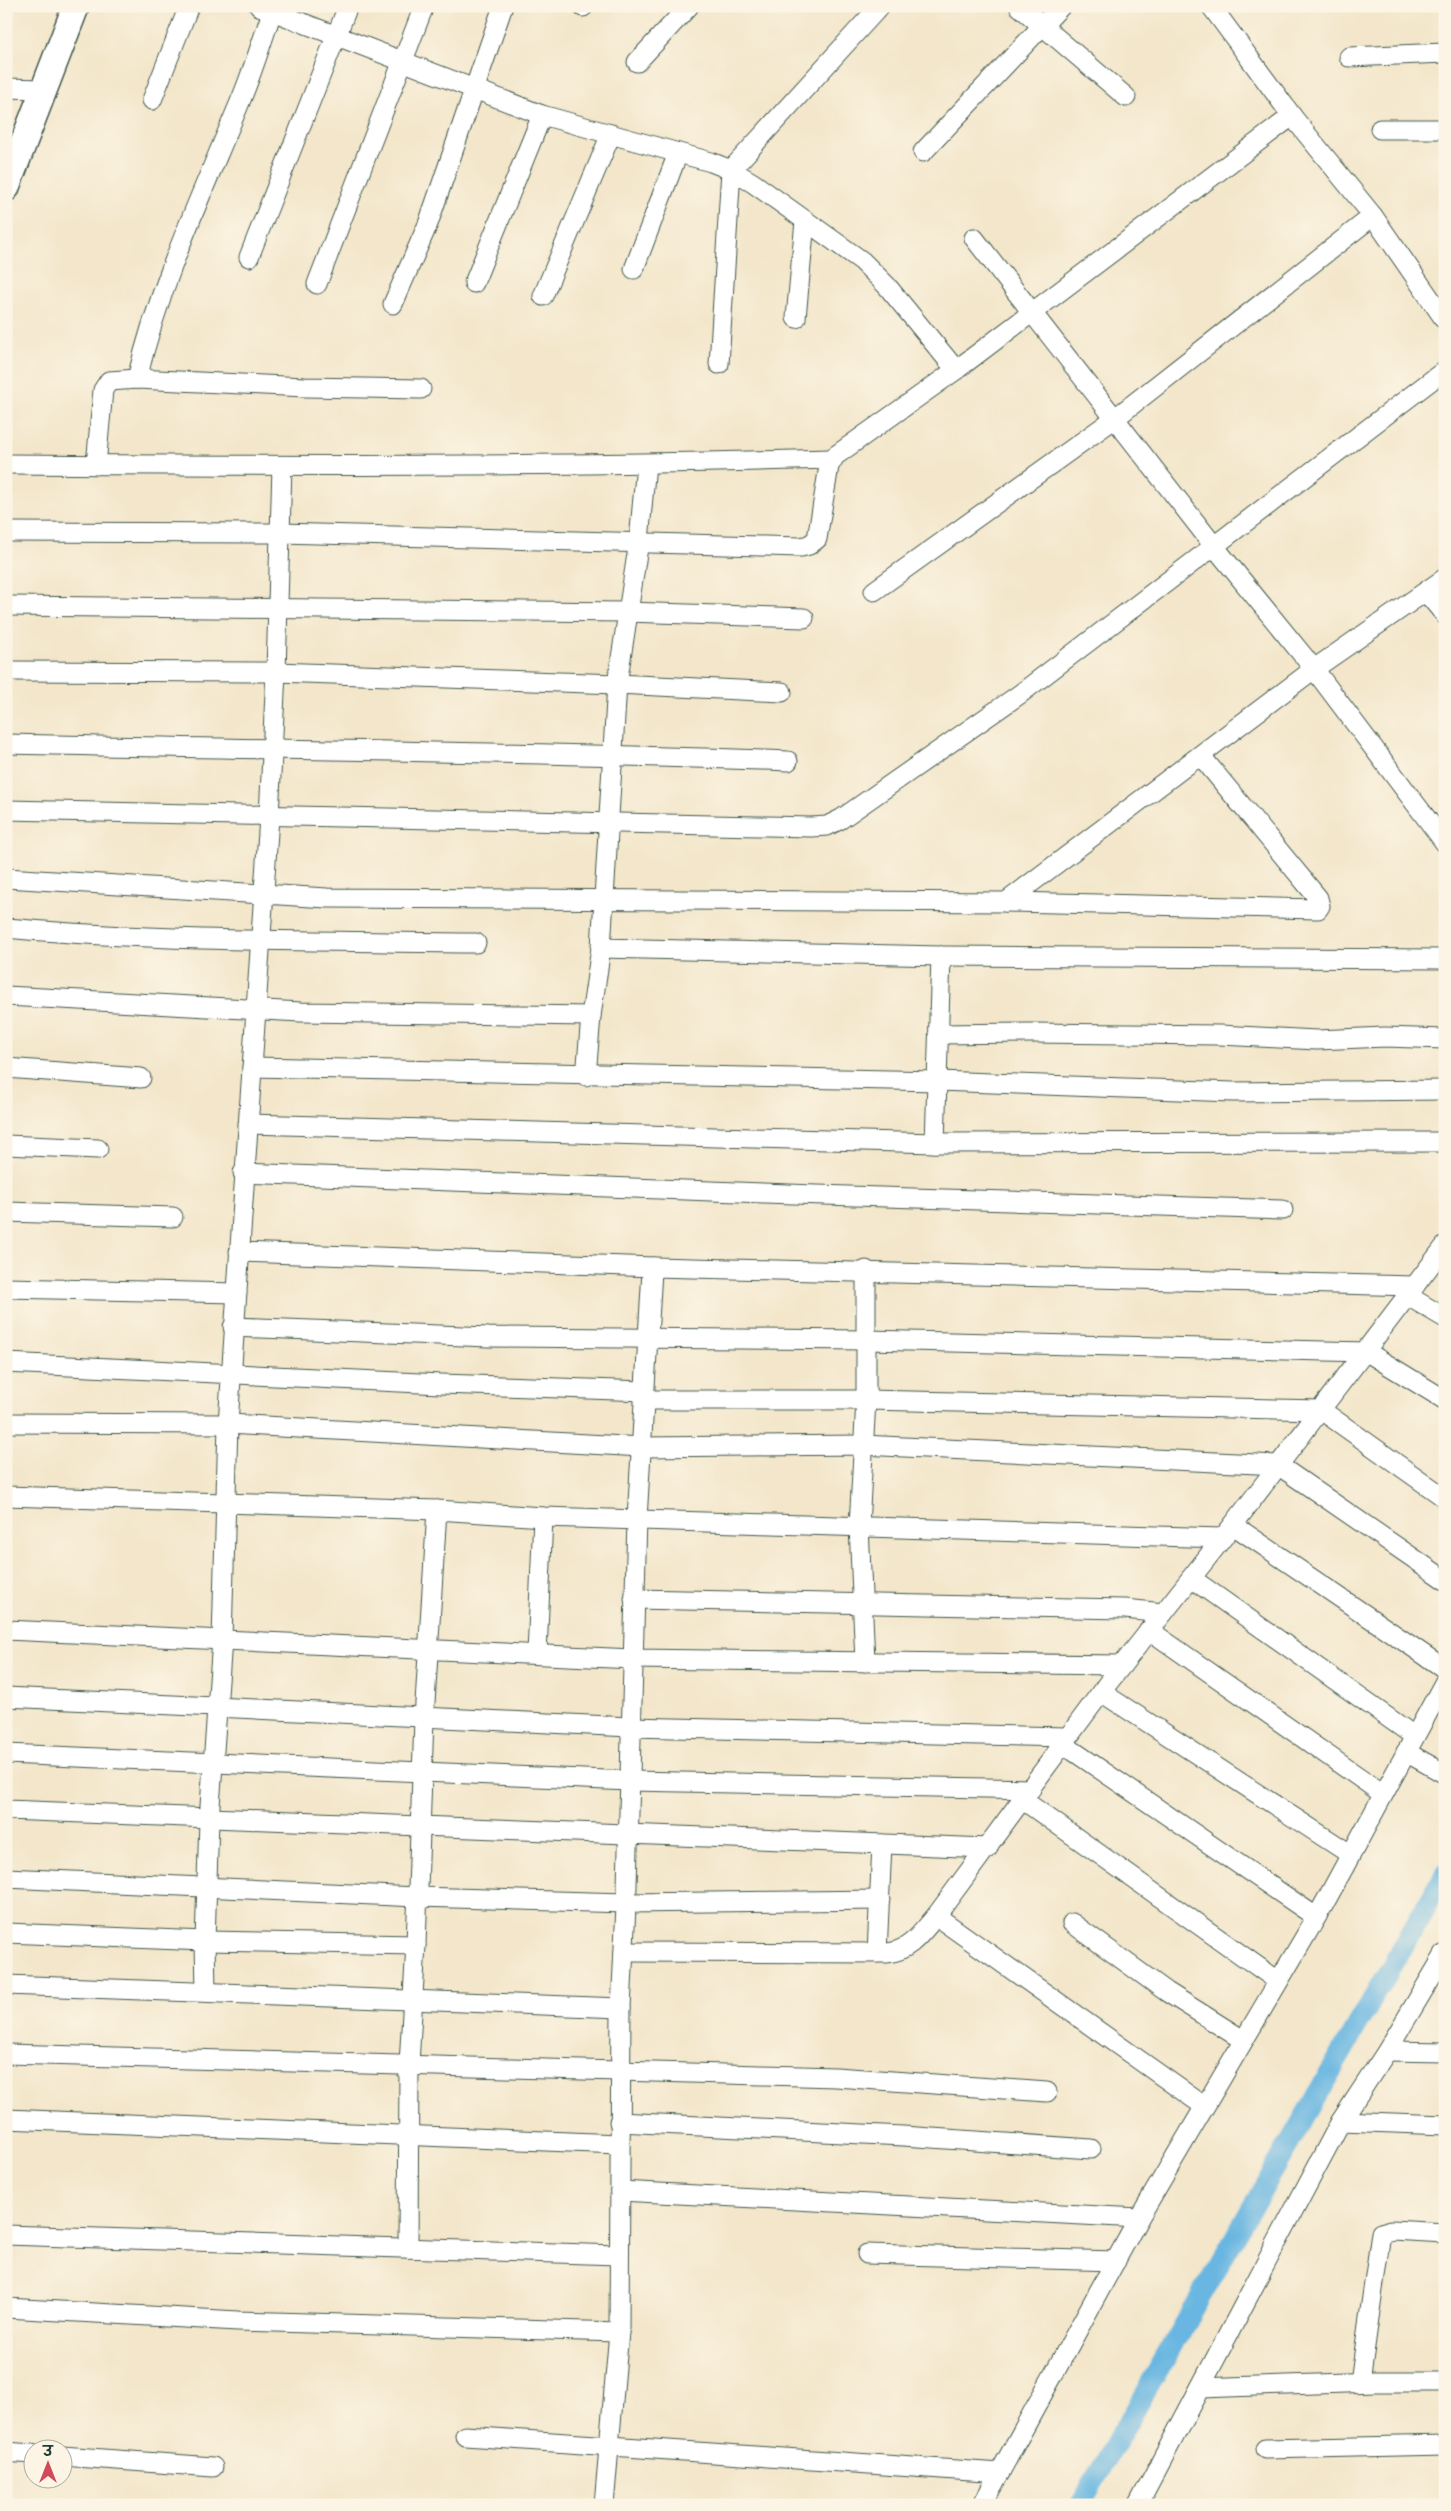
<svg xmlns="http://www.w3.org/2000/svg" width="1451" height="2511" font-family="Sriracha,'Playpen Sans Deva',sans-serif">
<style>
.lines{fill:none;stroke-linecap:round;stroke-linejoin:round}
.canal{stroke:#67b6e1;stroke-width:21}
.street-casing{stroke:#3f564a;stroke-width:21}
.secondary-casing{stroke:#3f564a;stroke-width:29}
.street{stroke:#fff;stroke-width:19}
.secondary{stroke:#fff;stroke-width:26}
</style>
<rect width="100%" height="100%" fill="#fcf5e5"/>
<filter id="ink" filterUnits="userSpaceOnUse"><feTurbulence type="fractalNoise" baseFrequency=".02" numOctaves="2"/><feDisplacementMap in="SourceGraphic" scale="10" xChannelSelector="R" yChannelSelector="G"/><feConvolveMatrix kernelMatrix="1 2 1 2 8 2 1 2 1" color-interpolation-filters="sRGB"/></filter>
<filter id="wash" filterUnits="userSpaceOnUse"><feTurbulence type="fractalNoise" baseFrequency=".0096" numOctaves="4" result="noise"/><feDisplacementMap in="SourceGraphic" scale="20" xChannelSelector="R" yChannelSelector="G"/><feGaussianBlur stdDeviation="1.12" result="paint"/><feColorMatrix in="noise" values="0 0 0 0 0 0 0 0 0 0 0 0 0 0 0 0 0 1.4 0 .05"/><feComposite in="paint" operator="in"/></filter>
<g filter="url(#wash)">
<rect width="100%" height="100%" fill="#f3e6ca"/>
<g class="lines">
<path class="canal" d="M1080,2505L1445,1874"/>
</g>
</g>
<g filter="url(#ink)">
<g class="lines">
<g class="street-casing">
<g id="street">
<path d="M259,6L542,115L711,162L731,170L753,183L862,261L887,286L956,370"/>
<path d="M1019,6L1126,97"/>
<path d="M1211,6L1292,116L1373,216L1445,320"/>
<path d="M583,7L584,6"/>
<path d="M1349,57L1445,53"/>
<path d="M637,62L689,6"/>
<path d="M6,88L43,89"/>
<path d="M152,100L189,6"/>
<path d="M1380,129H1445"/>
<path d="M923,152L1061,6"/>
<path d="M974,238L1214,546L1314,669L1445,843"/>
<path d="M249,257L348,6"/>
<path d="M634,269L678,153"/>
<path d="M474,283L542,115"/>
<path d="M317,284L424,6"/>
<path d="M543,296L611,134"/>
<path d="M393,304L428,224L503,6"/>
<path d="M796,318L805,221"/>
<path d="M719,364L731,170L880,6"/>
<path d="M137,379C160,282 202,194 240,102C253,71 263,38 274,6"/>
<path d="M6,464C281,466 556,467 831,459"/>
<path d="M646,464L639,541L617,684L601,948L941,956L1445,959"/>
<path d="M96,465L103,390L109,381L137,379L305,387L421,389"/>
<path d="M6,532L280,533L801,547L809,545L817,539L829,466L835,456L956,370L1292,116"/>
<path d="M874,591L1114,419L1373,216"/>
<path d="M1426,592L1445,615"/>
<path d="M6,606L627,612L804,618"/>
<path d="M6,671L276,672L617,684L782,692"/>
<path d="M6,744C267,750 527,751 788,761"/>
<path d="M6,810L811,827L827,826L841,819L1020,694L1445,370"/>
<path d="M6,878L327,898L1006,902L1318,909L1320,906L1318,898L1201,756"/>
<path d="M1006,902L1314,669L1445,578"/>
<path d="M6,928C162,942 320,941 476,943"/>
<path d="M6,996L301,1012L591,1016"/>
<path d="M939,1034L1030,1033L1220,1035L1317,1040L1385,1037L1445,1039"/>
<path d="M252,1067L939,1081L1233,1092L1445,1090"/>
<path d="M6,1068L141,1078"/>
<path d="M586,1076L591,1016L601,948"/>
<path d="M248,1124L935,1143L1445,1142"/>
<path d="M935,1143L941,956"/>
<path d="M6,1145L98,1149"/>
<path d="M243,1173C590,1187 936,1200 1283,1210"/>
<path d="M6,1212L173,1217"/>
<path d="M239,1252L654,1267"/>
<path d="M6,1288L237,1293"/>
<path d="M1408,1296L1445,1318"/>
<path d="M233,1327L489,1337L867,1340L1367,1352L1445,1400"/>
<path d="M6,1363L441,1384L645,1391"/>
<path d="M644,1400H866L1321,1410L1445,1498"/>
<path d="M6,1423L228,1424L642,1447L862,1445L1278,1465L1445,1580"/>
<path d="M6,1496L437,1510L543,1517L1222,1538"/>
<path d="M1233,1525L1445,1669"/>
<path d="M1191,1578L1414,1736"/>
<path d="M634,1599L1125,1609L1163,1613"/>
<path d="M6,1630L633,1659L1122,1665"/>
<path d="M1149,1630L1383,1794"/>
<path d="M537,1654L543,1517"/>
<path d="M865,1662L859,1526L866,1400V1270"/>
<path d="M1101,1692L1350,1854"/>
<path d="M6,1697L630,1727L1068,1737"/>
<path d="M1063,1744L1316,1917"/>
<path d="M1406,1752L1445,1774"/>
<path d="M6,1754L630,1781L1031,1789"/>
<path d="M1023,1800L1278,1981"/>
<path d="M6,1810L988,1848"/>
<path d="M6,1878L417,1897L626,1903L880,1900"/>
<path d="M936,1916L1204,2106"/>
<path d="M1072,1923L1167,1992L1243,2040"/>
<path d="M6,1933L205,1941L416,1945"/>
<path d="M624,1952L887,1953C910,1951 921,1933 936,1916L1108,1683L1233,1525L1445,1246"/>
<path d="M877,1953L882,1844"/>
<path d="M6,1985L621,2008"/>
<path d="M206,1991L205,1941L209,1820L222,1640L228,1424L269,817L276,672L282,466"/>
<path d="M1387,2051L1445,2052"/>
<path d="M6,2054L836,2077L1047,2092"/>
<path d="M6,2119L619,2144"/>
<path d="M1341,2121L1445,2125"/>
<path d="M619,2122L903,2136L1091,2149"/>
<path d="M620,2191L1139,2218"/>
<path d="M6,2235L618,2255"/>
<path d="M408,2248L409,2064L416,1945L424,1719L437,1510"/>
<path d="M867,2254L1116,2261"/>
<path d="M6,2308L238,2321L619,2332"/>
<path d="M1360,2382L1381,2233L1392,2230L1445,2233"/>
<path d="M1200,2388L1375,2382H1445"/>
<path d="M465,2436L1000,2473"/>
<path d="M1265,2449L1445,2445"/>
<path d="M6,2452L32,2454"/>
<path d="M62,2456L213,2467"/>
<path d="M604,2505L619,2332L621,2008L627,1886L637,1519L652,1271L654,1267L1415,1286"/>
<path d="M982,2505L1139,2218L1323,1906L1445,1681"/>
<path d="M1138,2505L1341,2121L1387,2051L1445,1954"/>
</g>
</g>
<g class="secondary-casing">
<path id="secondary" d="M6,188L76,6"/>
</g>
<use href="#street" class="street"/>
<use href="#secondary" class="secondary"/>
</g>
</g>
<rect width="1451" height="2511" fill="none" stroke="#fcf5e5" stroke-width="25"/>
<g transform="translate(48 2464)"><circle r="24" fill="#fcf5e5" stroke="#a4ab9e"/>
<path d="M0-4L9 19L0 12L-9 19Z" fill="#d1495b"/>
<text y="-8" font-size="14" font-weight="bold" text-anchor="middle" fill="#1f3d34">उ</text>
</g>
</svg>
